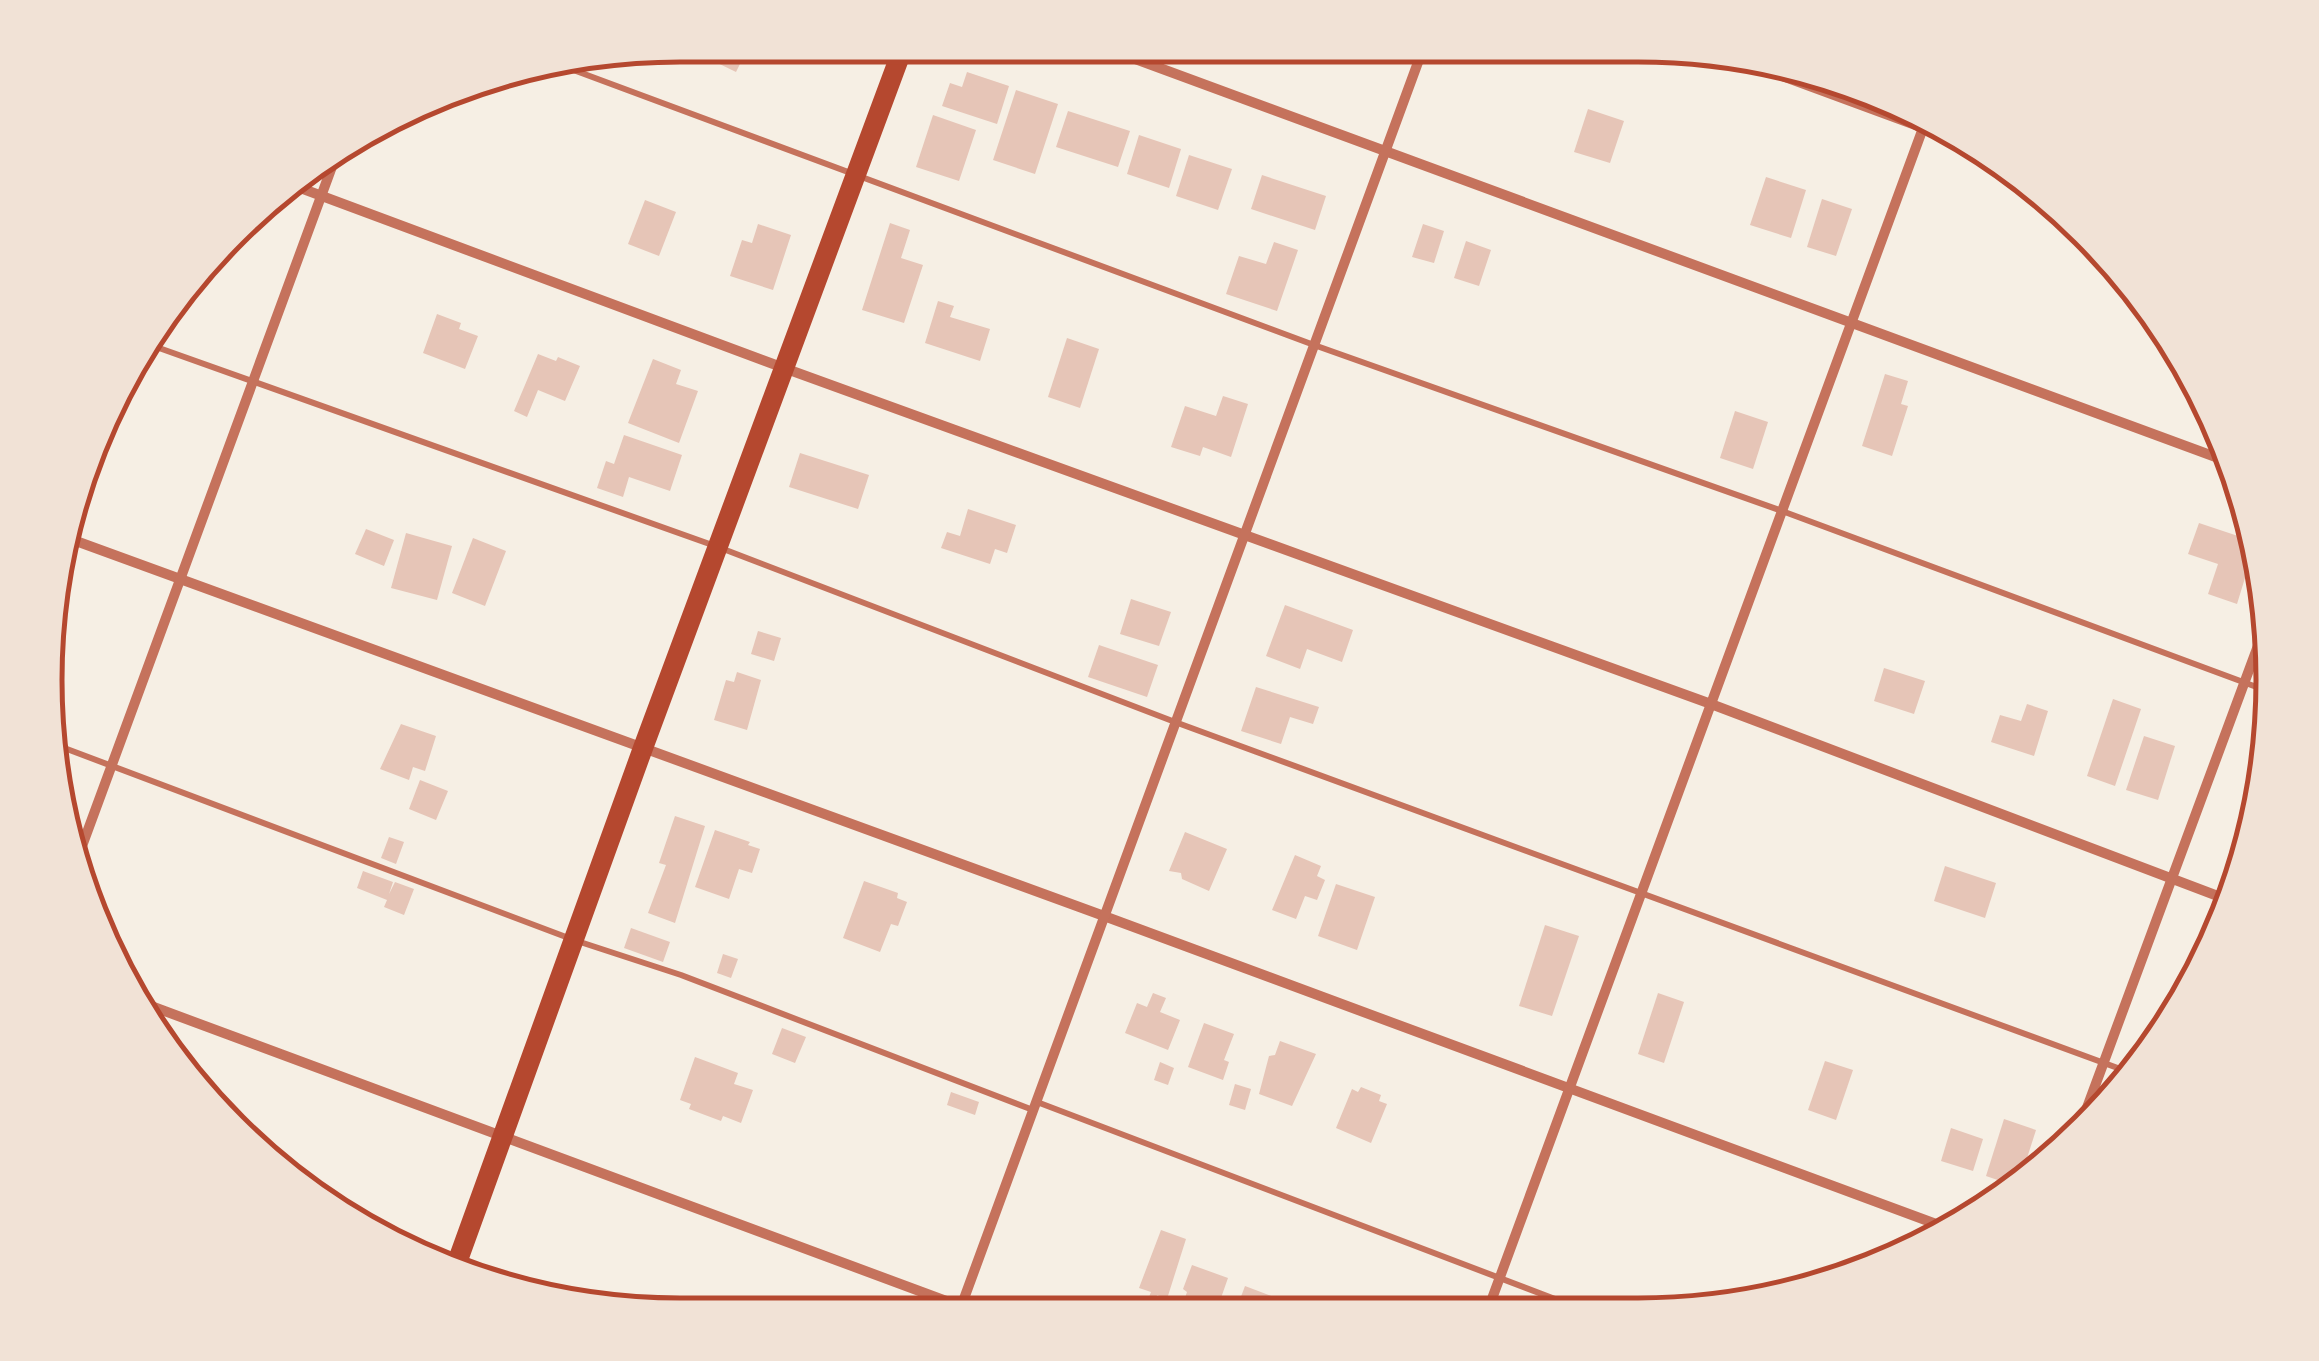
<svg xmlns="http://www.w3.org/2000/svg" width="2319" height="1361" font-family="Raleway,sans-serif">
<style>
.building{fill:#e6c5b7}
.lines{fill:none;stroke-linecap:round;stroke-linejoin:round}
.service{stroke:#c5725c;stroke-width:6}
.minor{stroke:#c5725c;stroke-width:10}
.primary{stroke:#b5482f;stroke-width:20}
.rim{fill:none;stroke:#b5482f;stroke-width:5}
</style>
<rect width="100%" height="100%" fill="#f6efe4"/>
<g class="building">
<path d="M701,45H738L747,50L736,72L697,53Z"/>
<path d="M967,72L1009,86L997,124L942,106L950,83L962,87Z"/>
<path d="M1016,90L1058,104L1035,174L993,160Z"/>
<path d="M1588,109L1624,121L1610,163L1574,152Z"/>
<path d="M1068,111L1130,131L1118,167L1056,147Z"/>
<path d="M933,115L976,130L959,181L916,167Z"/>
<path d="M1139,135L1181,149L1169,188L1127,174Z"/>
<path d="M1189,155L1232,169L1218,210L1176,196Z"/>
<path d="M1262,175L1326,196L1315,230L1251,209Z"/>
<path d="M1766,177L1806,190L1791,238L1750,225Z"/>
<path d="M1822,199L1852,209L1836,256L1807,247Z"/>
<path d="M645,200L676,212L659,256L628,244Z"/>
<path d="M890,223L910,230L901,258L923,265L904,323L862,310Z"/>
<path d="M758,224L791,235L773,290L730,276L742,240L752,243Z"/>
<path d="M1423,224L1444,231L1434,263L1412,257Z"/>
<path d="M1466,241L1491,250L1479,286L1454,278Z"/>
<path d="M1274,242L1298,250L1277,311L1226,294L1239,256L1266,264Z"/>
<path d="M938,301L954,306L950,317L990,329L980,361L925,343Z"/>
<path d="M437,314L461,323L459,329L478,336L465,369L423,353Z"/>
<path d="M1067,338L1099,349L1080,408L1048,397Z"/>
<path d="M538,354L556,361L558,357L580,366L565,401L538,390L527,417L514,411Z"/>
<path d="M653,359L681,370L676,384L698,391L679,443L628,423Z"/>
<path d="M1885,374L1908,381L1901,404L1908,406L1892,456L1862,446Z"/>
<path d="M1223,396L1248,404L1231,457L1203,447L1200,456L1171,447L1185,406L1216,416Z"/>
<path d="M1735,411L1768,422L1753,469L1720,458Z"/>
<path d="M624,435L682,455L670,491L629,477L623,497L597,488L606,461L614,464Z"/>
<path d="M800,453L869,475L858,509L789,487Z"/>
<path d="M968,509L1016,525L1007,553L995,549L990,564L941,548L947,532L960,536Z"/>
<path d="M2199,523L2256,542L2237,604L2208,594L2218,564L2188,554Z"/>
<path d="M366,529L394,540L384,566L355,554Z"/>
<path d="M406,533L452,546L437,600L391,588Z"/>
<path d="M473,538L506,551L485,606L452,593Z"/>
<path d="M1131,599L1171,612L1159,646L1120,634Z"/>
<path d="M1285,605L1353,630L1342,662L1307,649L1300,669L1266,656Z"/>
<path d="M758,631L781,638L774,661L751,654Z"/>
<path d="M1099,645L1158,665L1147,697L1088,677Z"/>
<path d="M1884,668L1925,681L1914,714L1874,701Z"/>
<path d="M737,672L761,680L747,730L714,720L726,680L734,682Z"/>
<path d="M1256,687L1319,707L1313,724L1290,717L1281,744L1241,731Z"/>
<path d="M2113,699L2141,709L2115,786L2087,776Z"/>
<path d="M2027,704L2048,711L2034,756L1991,742L2000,715L2021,721Z"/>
<path d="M401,724L436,736L425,771L413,767L409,780L380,769Z"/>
<path d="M2144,736L2175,746L2158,800L2126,790Z"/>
<path d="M420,780L448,791L436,820L409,809Z"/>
<path d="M2256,784L2262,786V804L2246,841L2238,838Z"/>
<path d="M675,816L705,826L675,923L648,913L666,865L659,863Z"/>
<path d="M715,830L750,842L748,845L760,849L752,873L739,869L729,899L695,887Z"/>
<path d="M1185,832L1227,849L1209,891L1182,879L1181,873L1169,871Z"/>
<path d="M389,837L404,842L396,864L381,858Z"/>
<path d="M1295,855L1321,866L1317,876L1325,880L1317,900L1305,896L1296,919L1272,910Z"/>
<path d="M1945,866L1996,883L1985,918L1934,901Z"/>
<path d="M363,871L393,882L389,894L395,882L414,889L404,915L384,907L387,900L357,888Z"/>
<path d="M864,881L898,893L897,898L907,902L898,926L891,924L880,952L843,938Z"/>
<path d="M1336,884L1375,897L1357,950L1318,936Z"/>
<path d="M1545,925L1579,936L1552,1016L1519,1006Z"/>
<path d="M631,928L670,942L663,962L624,948Z"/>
<path d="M723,954L738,959L731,978L717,973Z"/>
<path d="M1153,993L1166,998L1160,1012L1180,1020L1168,1050L1125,1033L1137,1003L1147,1007Z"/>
<path d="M1658,993L1684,1002L1664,1063L1638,1054Z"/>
<path d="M1204,1023L1234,1034L1224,1060L1229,1062L1223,1080L1188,1067Z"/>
<path d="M782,1028L806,1037L795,1063L772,1054Z"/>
<path d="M1280,1041L1316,1054L1292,1106L1259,1094L1269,1056L1275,1055Z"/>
<path d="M695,1057L738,1073L734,1084L753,1090L741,1123L723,1116L721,1121L689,1109L691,1104L680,1100Z"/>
<path d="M1825,1061L1853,1070L1836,1120L1808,1110Z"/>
<path d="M1160,1062L1174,1068L1168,1085L1154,1080Z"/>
<path d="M1235,1084L1251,1089L1245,1110L1229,1105Z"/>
<path d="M1361,1087L1381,1095L1379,1101L1387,1104L1371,1143L1336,1128L1352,1089L1358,1092Z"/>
<path d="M951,1092L979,1102L975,1115L947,1105Z"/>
<path d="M2004,1119L2036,1130L2019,1183L2015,1186L1986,1176Z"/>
<path d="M1951,1128L1983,1139L1973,1171L1941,1161Z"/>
<path d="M1161,1230L1186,1239L1167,1299L1157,1295L1156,1299L1149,1297L1151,1292L1139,1288Z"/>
<path d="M1192,1265L1228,1278L1215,1315H1179L1187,1292L1183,1289Z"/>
<path d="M1245,1286L1285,1301L1280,1315H1234Z"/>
<path d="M1294,1301L1327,1314V1315H1289Z"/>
</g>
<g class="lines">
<g class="service">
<path d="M1714,53L1923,130"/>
<path d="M560,65L1314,345L1782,511L2262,689"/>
<path d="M145,343L718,547L1175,722L2134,1074"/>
<path d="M51,743L574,940L681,975L1033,1110"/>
<path d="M1037,1102L1597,1315"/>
</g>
<g class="minor">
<path d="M1100,46L2221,459"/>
<path d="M287,183L784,368L1711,704L2223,898"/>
<path d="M65,537L1104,916L1955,1231"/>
<path d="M78,857L337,153"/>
<path d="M143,1003L984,1315"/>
<path d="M2075,1140L2262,635"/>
<path d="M958,1315L1424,46"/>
<path d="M1486,1315L1926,120"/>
</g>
<path class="primary" d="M454,1271L643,748L904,45"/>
</g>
<path d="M0 0H2319V1361H0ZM680 62H1638A618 618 0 0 1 2256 680V680A618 618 0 0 1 1638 1298H680A618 618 0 0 1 62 680V680A618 618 0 0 1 680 62Z" fill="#f1e2d6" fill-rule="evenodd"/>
<path class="rim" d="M680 62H1638A618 618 0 0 1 2256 680V680A618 618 0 0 1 1638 1298H680A618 618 0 0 1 62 680V680A618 618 0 0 1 680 62Z"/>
</svg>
